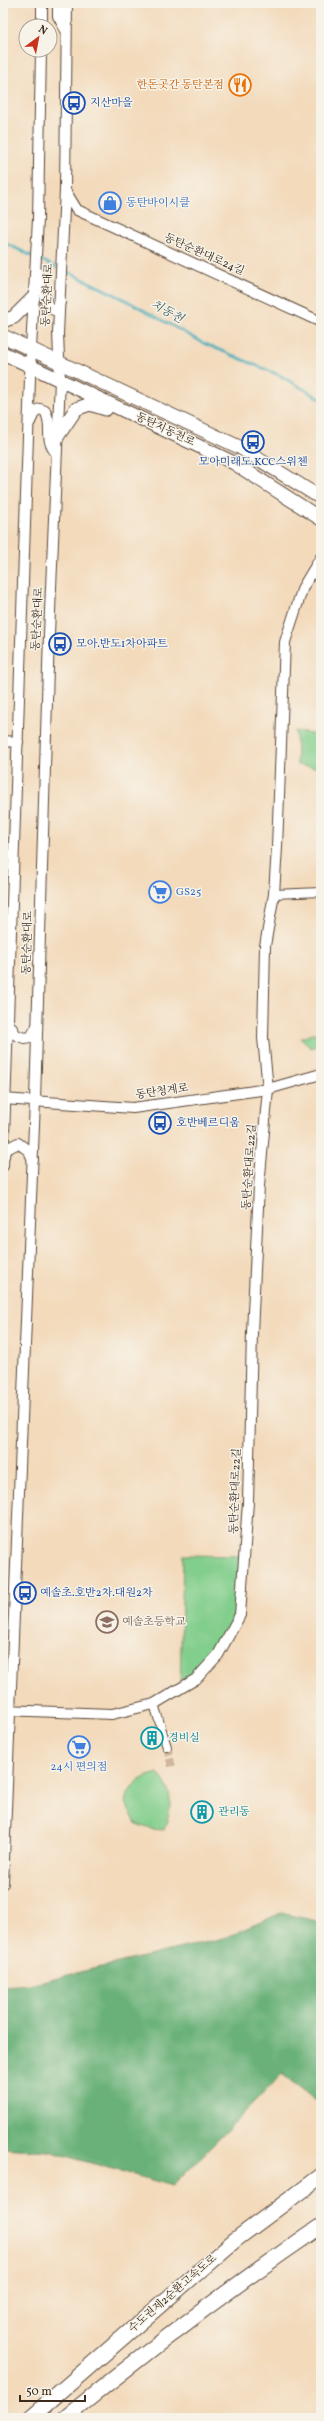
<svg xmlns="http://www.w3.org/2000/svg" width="324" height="2421" font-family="Vollkorn,'Noto Serif KR',serif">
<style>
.green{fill:#82ce8c;stroke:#5e7c55}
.forest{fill:#69b178;stroke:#526e4b}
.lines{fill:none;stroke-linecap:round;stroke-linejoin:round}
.stream{stroke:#3ba9ba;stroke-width:2.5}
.minor-tunnel{stroke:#ceb79c;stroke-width:8;stroke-dasharray:8 4;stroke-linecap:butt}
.minor-casing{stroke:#574436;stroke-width:10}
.tertiary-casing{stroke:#574436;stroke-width:12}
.primary-casing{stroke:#574436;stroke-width:15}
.motorway-casing{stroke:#574436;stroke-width:17}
.minor{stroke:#fff;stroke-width:8}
.tertiary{stroke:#fff;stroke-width:10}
.primary{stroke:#fff;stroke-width:13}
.motorway{stroke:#fff;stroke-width:15}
.labels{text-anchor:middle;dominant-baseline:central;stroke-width:3;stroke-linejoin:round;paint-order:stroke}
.food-label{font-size:11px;fill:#c56008;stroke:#f7f3e8;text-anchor:end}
.transit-label{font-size:11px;fill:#164399;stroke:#f7f3e8;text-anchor:start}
.shop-label{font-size:11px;fill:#366cbe;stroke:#f7f3e8;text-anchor:start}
.street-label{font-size:11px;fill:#3b2a1e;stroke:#f7f3e8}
.education-label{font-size:11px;fill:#785e54;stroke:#f7f3e8;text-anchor:start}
.culture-label{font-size:11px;fill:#0d838f;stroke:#f7f3e8;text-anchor:start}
.water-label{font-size:12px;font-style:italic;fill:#3b5d5c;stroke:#f7f3e8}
</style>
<rect width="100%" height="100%" fill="#f7f3e8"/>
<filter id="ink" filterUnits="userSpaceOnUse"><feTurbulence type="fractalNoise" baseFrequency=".025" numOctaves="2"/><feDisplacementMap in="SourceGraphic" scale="8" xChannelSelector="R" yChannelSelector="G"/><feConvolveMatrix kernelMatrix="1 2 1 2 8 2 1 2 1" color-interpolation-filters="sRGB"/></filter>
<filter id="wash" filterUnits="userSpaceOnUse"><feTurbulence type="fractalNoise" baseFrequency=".012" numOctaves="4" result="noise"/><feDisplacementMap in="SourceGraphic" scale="16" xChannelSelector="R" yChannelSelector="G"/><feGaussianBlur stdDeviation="0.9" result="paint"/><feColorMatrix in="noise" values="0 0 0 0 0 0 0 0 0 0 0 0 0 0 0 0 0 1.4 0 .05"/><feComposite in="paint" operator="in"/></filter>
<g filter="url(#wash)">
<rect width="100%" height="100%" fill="#f3dabb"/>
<g class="green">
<path d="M296,731L321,736V768L297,765Z"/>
<path d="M321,1031V1044L311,1048L301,1038Z"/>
<path d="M183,1555L241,1556C241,1571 242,1588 239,1603C234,1636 207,1669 180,1687Z"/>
<path d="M158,1773C174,1793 172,1806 164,1830L151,1829L136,1824L125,1801C133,1783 138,1778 158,1773Z"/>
</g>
<path class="forest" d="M281,1913L321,1922V2105L282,2074L173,2186L48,2151L3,2148V1986L29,1984L224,1938Z"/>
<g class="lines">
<g class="stream">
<path d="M3,242L34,257"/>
<path d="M39,259L58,268"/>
<path d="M64,270L124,299L203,343L279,375L321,399"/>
</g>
</g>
</g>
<g filter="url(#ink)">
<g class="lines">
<path class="minor-tunnel" d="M167,1747L172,1767"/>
<g class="minor-casing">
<g id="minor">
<path d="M274,894L321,892"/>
<path d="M154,1704L167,1747"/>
</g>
</g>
<g class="tertiary-casing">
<g id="tertiary">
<path d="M58,3V16L65,29"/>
<path d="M42,26V3"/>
<path d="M66,192L77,210L321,322"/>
<path d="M37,272L48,307L54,310L60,302"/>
<path d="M30,422L35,411L40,409L45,411C54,427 43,437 56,453"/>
<path d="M3,741L18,742"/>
<path d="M9,1024L16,1035L24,1038L31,1037L37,1026"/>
<path d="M3,1099L133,1108L268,1089L321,1074"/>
<path d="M4,1156L5,1150L18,1143L29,1151L33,1160"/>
<path d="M3,1166L31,349L38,219L41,50"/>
<path d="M3,1710L112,1714L154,1704L196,1679L218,1655L240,1615L248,1502L252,1333L259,1186L268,1089L263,1038L265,946L274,894L277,847L285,642L303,587L321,557"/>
<path d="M3,1883L35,1101L49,634L60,380L58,333L65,190L67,3"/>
</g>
</g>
<g class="primary-casing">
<g id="primary">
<path d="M3,321L14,317L33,298"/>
<path d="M3,336L239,447L321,498"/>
<path d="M3,353L234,463L321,519"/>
<path d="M57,437L76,409L90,404L106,409"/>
</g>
</g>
<g class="motorway-casing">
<g id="motorway">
<path d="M30,2418L235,2240L321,2176"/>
<path d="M65,2418C148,2350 233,2286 321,2226"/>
</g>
</g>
<use href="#minor" class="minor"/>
<use href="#tertiary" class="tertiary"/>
<use href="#primary" class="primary"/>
<use href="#motorway" class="motorway"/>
</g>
</g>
<defs>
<g id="restaurant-ring" transform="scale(1.15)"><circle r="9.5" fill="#f7f3e8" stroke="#e8710a" stroke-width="1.5"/><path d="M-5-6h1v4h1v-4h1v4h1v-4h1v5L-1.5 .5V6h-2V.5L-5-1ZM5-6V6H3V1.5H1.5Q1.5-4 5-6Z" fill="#e8710a"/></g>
<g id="bus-ring" transform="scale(1.15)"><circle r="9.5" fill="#f7f3e8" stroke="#1a4fb4" stroke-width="1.5"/><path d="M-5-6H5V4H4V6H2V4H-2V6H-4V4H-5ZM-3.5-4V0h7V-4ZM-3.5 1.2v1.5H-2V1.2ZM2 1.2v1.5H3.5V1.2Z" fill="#1a4fb4"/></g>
<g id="shop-ring" transform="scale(1.15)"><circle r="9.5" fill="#f7f3e8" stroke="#3f7fe0" stroke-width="1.5"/><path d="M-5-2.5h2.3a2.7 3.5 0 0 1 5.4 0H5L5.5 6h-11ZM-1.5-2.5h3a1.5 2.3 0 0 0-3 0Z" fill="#3f7fe0"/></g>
<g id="supermarket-ring" transform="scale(1.15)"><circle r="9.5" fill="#f7f3e8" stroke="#3f7fe0" stroke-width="1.5"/><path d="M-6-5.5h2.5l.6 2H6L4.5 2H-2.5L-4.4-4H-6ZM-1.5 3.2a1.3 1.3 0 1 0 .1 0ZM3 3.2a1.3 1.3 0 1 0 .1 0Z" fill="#3f7fe0"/></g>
<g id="school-ring" transform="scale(1.15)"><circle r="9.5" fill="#f7f3e8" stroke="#8d6e63" stroke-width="1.5"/><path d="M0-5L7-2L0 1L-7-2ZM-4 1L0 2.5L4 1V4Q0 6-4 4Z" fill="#8d6e63"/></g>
<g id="building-ring" transform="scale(1.15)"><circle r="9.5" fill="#f7f3e8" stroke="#0f9aa8" stroke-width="1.5"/><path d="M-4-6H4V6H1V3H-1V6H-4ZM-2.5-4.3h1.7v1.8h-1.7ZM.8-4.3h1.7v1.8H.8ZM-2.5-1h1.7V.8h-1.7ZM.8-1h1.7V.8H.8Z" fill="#0f9aa8"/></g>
</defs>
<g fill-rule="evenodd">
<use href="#restaurant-ring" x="240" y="85"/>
<use href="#bus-ring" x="74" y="103"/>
<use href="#shop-ring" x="110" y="203"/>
<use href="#bus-ring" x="253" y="442"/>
<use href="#bus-ring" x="60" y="644"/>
<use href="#supermarket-ring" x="160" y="892"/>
<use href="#bus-ring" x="160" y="1123"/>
<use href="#bus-ring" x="25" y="1593"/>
<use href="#school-ring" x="107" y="1622"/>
<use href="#building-ring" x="152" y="1738"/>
<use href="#supermarket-ring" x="79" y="1747"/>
<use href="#building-ring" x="202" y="1812"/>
</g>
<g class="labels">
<g class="food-label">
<text x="224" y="85">한돈곳간 동탄본점</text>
</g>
<g class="transit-label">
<text x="90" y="103">지산마을</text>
<text x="253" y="462" text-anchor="middle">모아미래도.KCC스위첸</text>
<text x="76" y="644">모아.반도1차아파트</text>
<text x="176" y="1123">호반베르디움</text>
<text x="40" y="1593">예솔초.호반2차.대원2차</text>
</g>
<g class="shop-label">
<text x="126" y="203">동탄바이시클</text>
<text x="176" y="892">GS25</text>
<text x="79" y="1767" text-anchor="middle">24시 편의점</text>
</g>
<g class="street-label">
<text transform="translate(204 255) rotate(24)">동탄순환대로24길</text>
<text transform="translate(48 295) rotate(-87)">동탄순환대로</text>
<text transform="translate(165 430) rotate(25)">동탄치동천로</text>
<text transform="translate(38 619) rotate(-87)">동탄순환대로</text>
<text transform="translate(28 943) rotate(-88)">동탄순환대로</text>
<text transform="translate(162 1092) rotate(-8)">동탄청계로</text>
<text transform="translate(250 1167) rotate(-86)">동탄순환대로22길</text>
<text transform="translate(236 1491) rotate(-88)">동탄순환대로22길</text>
<text transform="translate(173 2294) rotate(-41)">수도권제2순환고속도로</text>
</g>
<g class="education-label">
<text x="122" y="1622">예솔초등학교</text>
</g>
<g class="culture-label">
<text x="168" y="1738">경비실</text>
<text x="218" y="1812">관리동</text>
</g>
<g class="water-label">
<text transform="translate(167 312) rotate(29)">치동천</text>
</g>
</g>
<rect width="324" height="2421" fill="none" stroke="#f7f3e8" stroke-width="16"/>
<g transform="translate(38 38) rotate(32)"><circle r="19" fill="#f7f3e8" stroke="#aca397"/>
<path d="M0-3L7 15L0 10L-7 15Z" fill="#c8321e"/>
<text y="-6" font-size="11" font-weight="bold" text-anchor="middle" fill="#3b2a1e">N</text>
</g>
<path d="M20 2395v6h65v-6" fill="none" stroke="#3b2a1e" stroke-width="2"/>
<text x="26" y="2395" font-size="12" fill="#3b2a1e" stroke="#f7f3e8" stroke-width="3" paint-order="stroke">50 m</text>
</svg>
